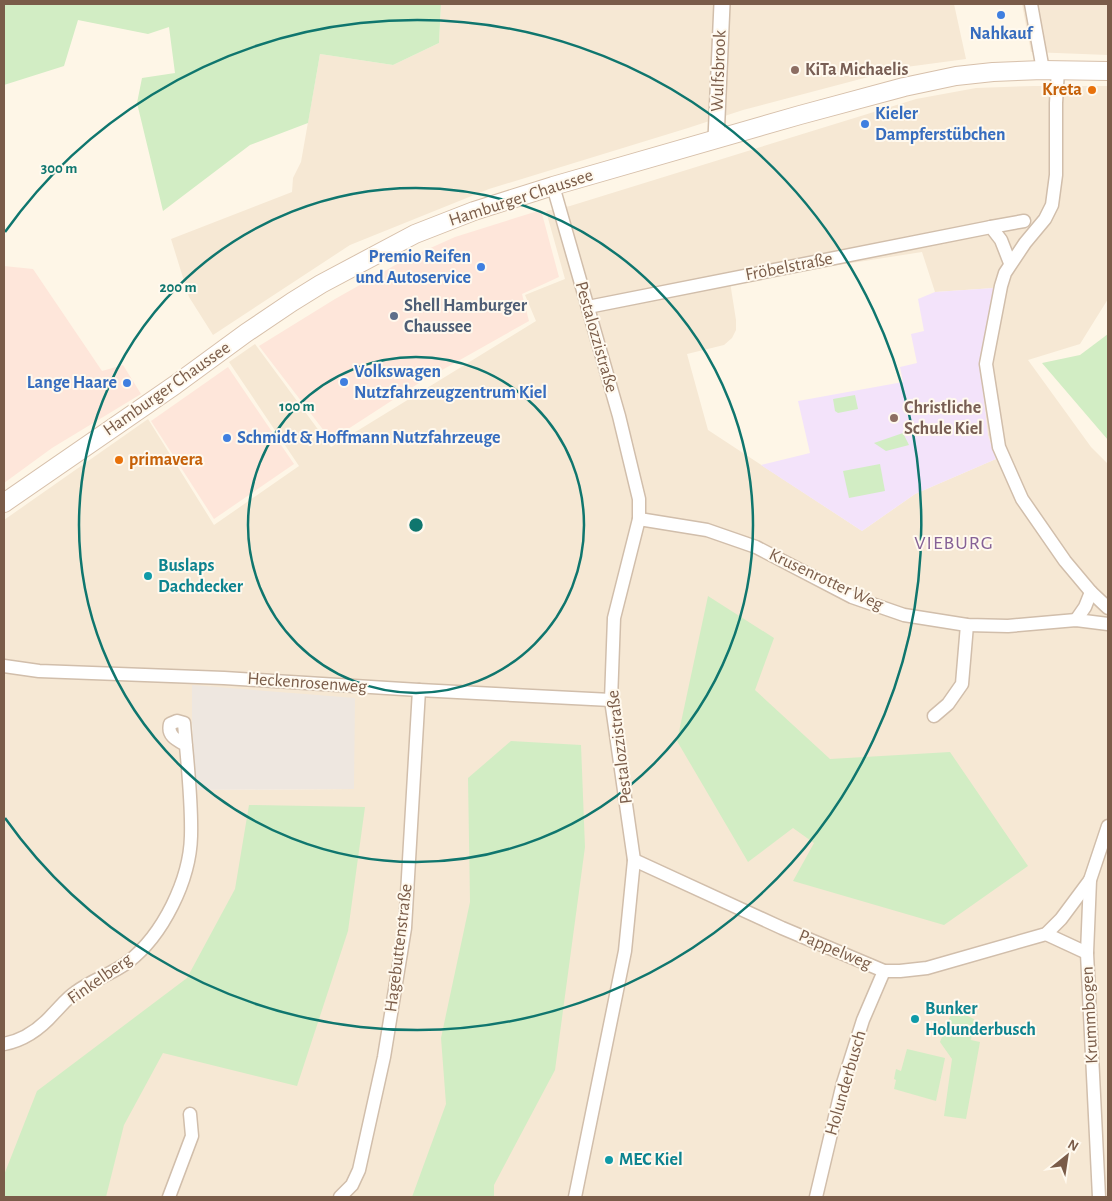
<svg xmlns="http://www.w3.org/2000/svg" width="1112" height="1201" font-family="'Alegreya Sans',sans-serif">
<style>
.residential{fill:#f6e8d4;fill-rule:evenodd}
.commercial{fill:#fee6da}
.industrial{fill:#eee7e0}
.education{fill:#f3e3fa}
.green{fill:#d2edc4}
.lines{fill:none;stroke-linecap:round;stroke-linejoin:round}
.minor-casing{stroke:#d1beab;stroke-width:15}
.tertiary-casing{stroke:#d1beab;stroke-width:18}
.secondary-casing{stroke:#d7c0ab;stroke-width:20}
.minor{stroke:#fff;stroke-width:12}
.tertiary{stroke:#fff;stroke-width:15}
.secondary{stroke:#fff;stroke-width:18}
.ring{fill:none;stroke:#0f766e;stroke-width:2.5}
.shop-dot{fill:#3f7fe0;stroke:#fff9ee;stroke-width:2}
.education-dot{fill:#8d6e63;stroke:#fff9ee;stroke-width:2}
.food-dot{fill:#e8710a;stroke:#fff9ee;stroke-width:2}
.service-dot{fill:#5c6f8a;stroke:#fff9ee;stroke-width:2}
.culture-dot{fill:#0f9aa8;stroke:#fff9ee;stroke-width:2}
.labels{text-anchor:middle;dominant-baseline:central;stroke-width:4;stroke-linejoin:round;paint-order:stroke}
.shop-label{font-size:18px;font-weight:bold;fill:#366cbe;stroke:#fff9ee;text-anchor:start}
.education-label{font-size:18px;font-weight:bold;fill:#785e54;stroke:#fff9ee;text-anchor:start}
.street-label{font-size:18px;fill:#7a5c49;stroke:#fff9ee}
.food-label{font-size:18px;font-weight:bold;fill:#c56008;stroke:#fff9ee;text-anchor:end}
.service-label{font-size:18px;font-weight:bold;fill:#4e5e75;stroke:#fff9ee;text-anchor:start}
.culture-label{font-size:18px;font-weight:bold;fill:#0d838f;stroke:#fff9ee;text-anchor:start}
.quarter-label{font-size:20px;letter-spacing:1px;fill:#866196;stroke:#fff9ee}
.centre{fill:#0f766e;stroke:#fff9ee;stroke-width:2.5}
.ring-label{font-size:15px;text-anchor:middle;font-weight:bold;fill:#0f766e;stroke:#fff9ee;stroke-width:4;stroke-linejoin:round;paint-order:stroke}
</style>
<rect width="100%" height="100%" fill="#fef6e7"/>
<g class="residential">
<path d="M441,4H954L966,59L906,67L743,110L688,128L489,189L350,245L213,335L189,297L171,239L292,192L293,178L301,162L320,54L393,65L439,43Z"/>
<path d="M1022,4H1108V55L1031,52Z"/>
<path d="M1034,86H1108V299L1080,344L1028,360L1091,447L1108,464V1197H4V520L148,419L214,525L299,466L229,362L255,344L331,447L536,321L525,295L565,279L546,211L570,206L916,99L976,88ZM922,252L935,292L994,288L980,365L988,435L996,459L915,494L862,531L708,430L687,354L724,345L732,338L736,330V320L730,282ZM192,722L354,789L196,790Z"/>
</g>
<g class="commercial">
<path d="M541,210L559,277L522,294L529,321L419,383L331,440L259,346L335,299L406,259L455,237Z"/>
<path d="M4,266L33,269L102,371L123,365L141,394L52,448L4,483Z"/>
<path d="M228,367L294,464L214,519L151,421Z"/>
</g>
<path class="industrial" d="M192,685L355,698L354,789L196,790L192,722Z"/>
<path class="education" d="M994,288L980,365L988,435L996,459L915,494L862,531L761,465L810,453L798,401L903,382L900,367L917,363L911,334L924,331L918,299L935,292Z"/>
<g class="green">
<path d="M4,4H441L439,43L393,65L320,54L308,123L250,145L163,211L137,103L142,78L175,73L169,27L148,34L78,20L64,66L4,85Z"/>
<path d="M1108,334V440L1042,363L1080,355Z"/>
<path d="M855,395L858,409L838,413L835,411L833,399Z"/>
<path d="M903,433L909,445L886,451L874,443Z"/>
<path d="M880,464L885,491L849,498L843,471Z"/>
<path d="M708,596L774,638L755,690L830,759L950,752L1028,866L944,925L793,881L814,843L793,828L748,862L677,741Z"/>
<path d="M511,741L581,745L585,847L555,1070L494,1185V1197H412L446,1104L441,1038L470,902L468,778Z"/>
<path d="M249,805L365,807L348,931L297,1086L163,1053L124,1125L106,1197H4V1175L37,1091L187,978L235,889Z"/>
<path d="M953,1009L974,1019L971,1040L980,1042L966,1119L944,1116L952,1059L940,1042Z"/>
<path d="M907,1049L945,1058L936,1101L894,1089L896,1080L894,1079L896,1069L901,1071Z"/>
</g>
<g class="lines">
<g class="minor-casing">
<g id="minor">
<path d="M1031,4L1043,70"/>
<path d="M1058,70L1056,103V175L1052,205L1045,219L1025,243L1005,273L1001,286L986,364L999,447L1022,499L1065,561L1091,592L1108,608"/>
<path d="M553,186L619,416L639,499V519L614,618L611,700L634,860L625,951L575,1197"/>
<path d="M991,227L1024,221"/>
<path d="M588,307L991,227L1001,240L1010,263"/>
<path d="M639,519L707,530L756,547L852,597L904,615L967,625L1008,626L1076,620L1108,624"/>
<path d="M1076,620L1085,607L1091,592"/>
<path d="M4,666L39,671L224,678L419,690L611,700"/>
<path d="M934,716L948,704L962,684L967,625"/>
<path d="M634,860L782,928L884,971H900L927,968L1046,934L1061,919L1090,880"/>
<path d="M1046,934L1087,953"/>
<path d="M4,1044C25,1040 40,1029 54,1013C61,1006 67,998 76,992C92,980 112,974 128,962C163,935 190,880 191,836C192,799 187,760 184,723L177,721L170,724C167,736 177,740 186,745"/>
<path d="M169,1197L192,1136L190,1114"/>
<path d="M340,1197L352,1185L359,1170L384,1057L405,928L419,690"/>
<path d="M816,1197L843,1083L863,1020L884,971"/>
<path d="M1099,1197L1087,953L1090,880L1108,826"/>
</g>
</g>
<g class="tertiary-casing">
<path id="tertiary" d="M716,139L722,4"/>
</g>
<g class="secondary-casing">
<path id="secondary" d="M4,503L175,385L246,333L292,302L321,284L415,234L474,211L553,186L800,115L904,87L956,76L993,72L1043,70L1108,71"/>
</g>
<use href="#minor" class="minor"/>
<use href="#tertiary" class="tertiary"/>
<use href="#secondary" class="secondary"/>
</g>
<g class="ring">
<circle cx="416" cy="525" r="168"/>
<circle cx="416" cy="525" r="337"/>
<path d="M5 232A505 505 0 1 1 5 818"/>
</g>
<g class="shop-dot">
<circle cx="1001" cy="15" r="5"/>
<circle cx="865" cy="124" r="5"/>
<circle cx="481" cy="267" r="5"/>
<circle cx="344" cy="382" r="5"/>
<circle cx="127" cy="383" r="5"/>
<circle cx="227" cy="438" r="5"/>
</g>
<g class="education-dot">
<circle cx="795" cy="70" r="5"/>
<circle cx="894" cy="418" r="5"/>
</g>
<g class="food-dot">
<circle cx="1092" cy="90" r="5"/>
<circle cx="119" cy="460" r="5"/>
</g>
<circle class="service-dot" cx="394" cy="316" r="5"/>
<g class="culture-dot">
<circle cx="148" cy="576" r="5"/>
<circle cx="915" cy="1019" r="5"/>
<circle cx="609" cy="1160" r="5"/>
</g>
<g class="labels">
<g class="shop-label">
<text x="1001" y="34" text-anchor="middle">Nahkauf</text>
<text x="875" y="114">Kieler<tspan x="875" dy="21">Dampferstübchen</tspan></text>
<text x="471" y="257" text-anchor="end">Premio Reifen<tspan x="471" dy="21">und Autoservice</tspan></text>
<text x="354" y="372">Volkswagen<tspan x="354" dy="21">Nutzfahrzeugzentrum Kiel</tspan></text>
<text x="117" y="383" text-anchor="end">Lange Haare</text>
<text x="237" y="438">Schmidt &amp; Hoffmann Nutzfahrzeuge</text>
</g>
<g class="education-label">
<text x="805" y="70">KiTa Michaelis</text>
<text x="904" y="408">Christliche<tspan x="904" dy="21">Schule Kiel</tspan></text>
</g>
<g class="street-label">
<text transform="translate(719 71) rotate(-88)">Wulfsbrook</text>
<text transform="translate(521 198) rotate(-18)">Hamburger Chaussee</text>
<text transform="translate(789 267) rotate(-11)">Fröbelstraße</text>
<text transform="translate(596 337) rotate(74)">Pestalozzistraße</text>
<text transform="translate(167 389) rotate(-35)">Hamburger Chaussee</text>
<text transform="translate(826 580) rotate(25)">Krusenrotter Weg</text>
<text transform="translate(307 683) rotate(4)">Heckenrosenweg</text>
<text transform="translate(620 747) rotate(-97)">Pestalozzistraße</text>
<text transform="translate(399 948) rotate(-83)">Hagebuttenstraße</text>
<text transform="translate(835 950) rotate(23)">Pappelweg</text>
<text transform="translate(100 979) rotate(-35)">Finkelberg</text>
<text transform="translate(1090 1015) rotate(-93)">Krummbogen</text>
<text transform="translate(846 1083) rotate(-74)">Holunderbusch</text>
</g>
<g class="food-label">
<text x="1082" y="90">Kreta</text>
<text x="129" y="460" text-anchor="start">primavera</text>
</g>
<g class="service-label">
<text x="404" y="306">Shell Hamburger<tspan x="404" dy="21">Chaussee</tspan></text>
</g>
<g class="culture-label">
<text x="158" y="566">Buslaps<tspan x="158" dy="21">Dachdecker</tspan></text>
<text x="925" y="1009">Bunker<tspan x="925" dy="21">Holunderbusch</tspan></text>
<text x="619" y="1160">MEC Kiel</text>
</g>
<g class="quarter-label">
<text x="954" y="543">VIEBURG</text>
</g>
</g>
<circle cx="416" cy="525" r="8" class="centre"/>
<g class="ring-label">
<text x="59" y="173">300 m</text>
<text x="178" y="292">200 m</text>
<text x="297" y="411">100 m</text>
</g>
<rect width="1112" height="1201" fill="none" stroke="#7a5c49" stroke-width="10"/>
<g transform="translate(1067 1156) rotate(30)" stroke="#fff9ee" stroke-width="4" paint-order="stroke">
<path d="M0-4L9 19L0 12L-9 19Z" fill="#7a5c49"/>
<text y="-8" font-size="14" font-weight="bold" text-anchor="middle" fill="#7a5c49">N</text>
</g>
</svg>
